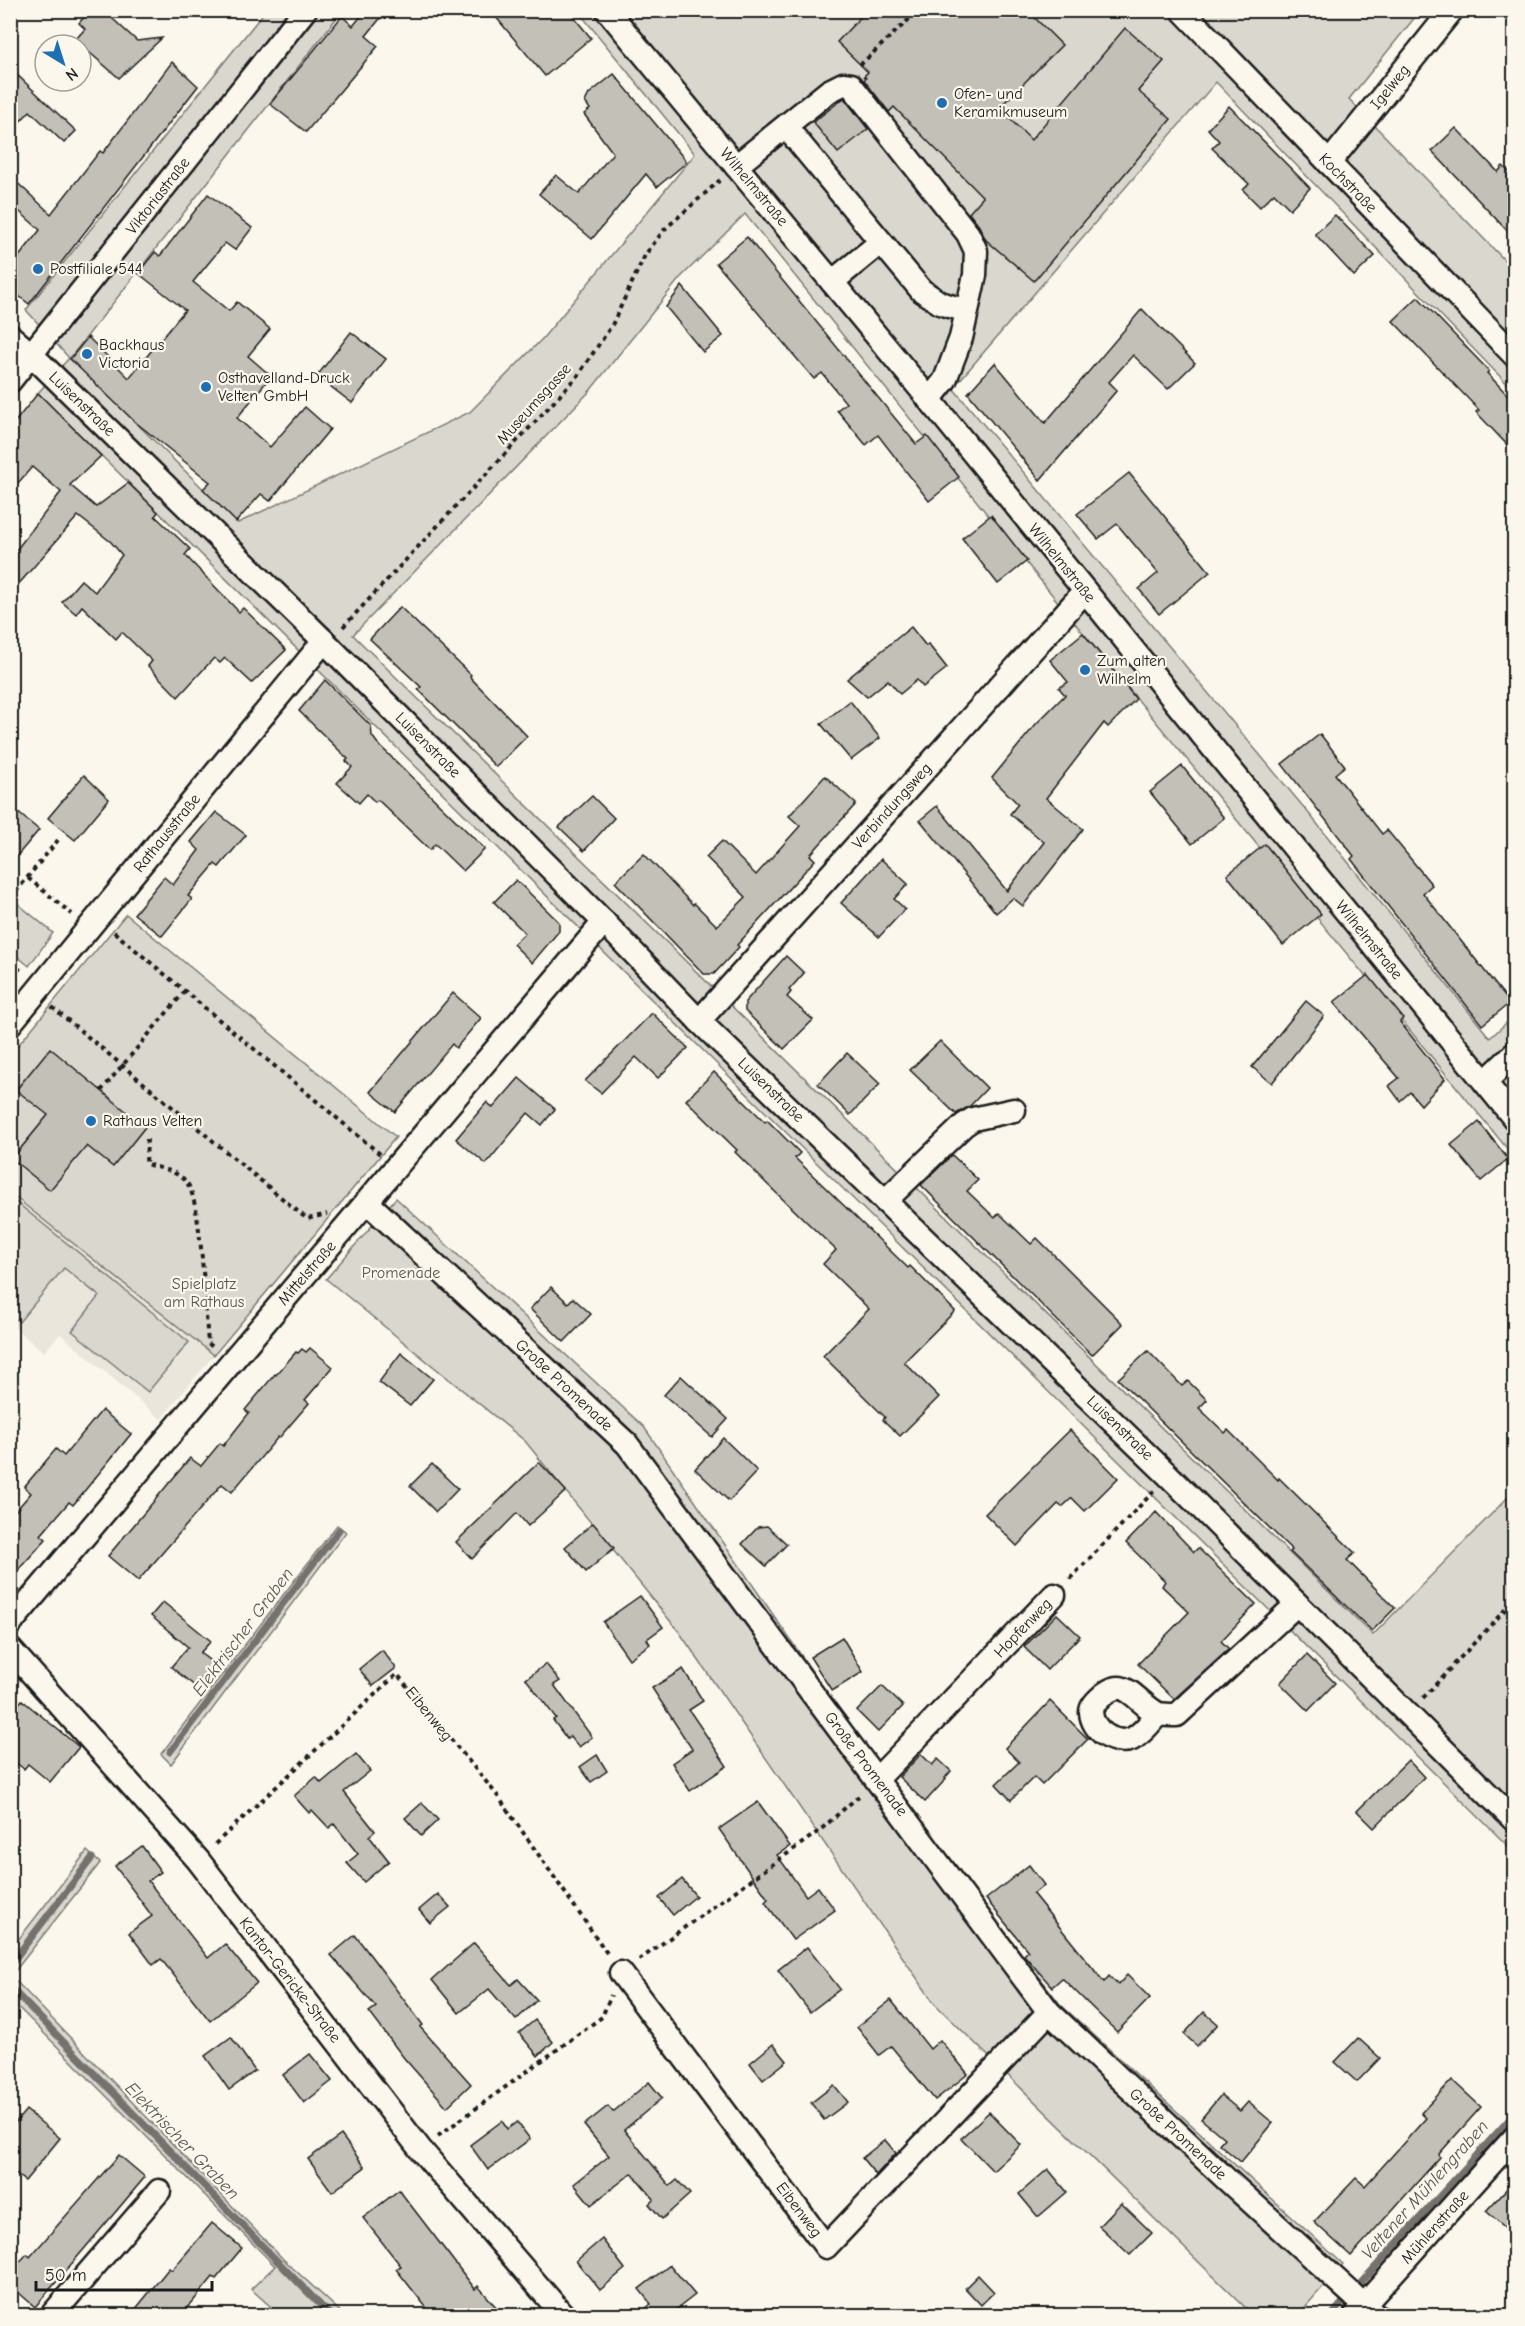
<svg xmlns="http://www.w3.org/2000/svg" width="1525" height="2326" font-family="'Comic Neue',sans-serif">
<style>
.built{fill:#eae6dc}
.green{fill:#dad7ce;stroke:#7b7a75;stroke-width:1.5}
.lines{fill:none;stroke-linecap:round;stroke-linejoin:round}
.stream{stroke:#74726e;stroke-width:7}
.building{fill:#c3c0b8;stroke:#1c1c1c;stroke-width:1.5}
.minor-casing{stroke:#1c1c1c;stroke-width:27}
.path{stroke:#1c1c1c;stroke-width:4;stroke-dasharray:4.5 4.5;stroke-linecap:butt}
.minor{stroke:#fbf7ec;stroke-width:22}
.poi-dot{fill:#1f6fb2;stroke:#fbf7ec;stroke-width:2}
.labels{text-anchor:middle;dominant-baseline:central;stroke-width:4.5;stroke-linejoin:round;paint-order:stroke}
.street-label{font-size:16px;fill:#1c1c1c;stroke:#fbf7ec}
.poi-label{font-size:16px;fill:#1c1c1c;stroke:#fbf7ec;text-anchor:start}
.park-label{font-size:16px;fill:#555451;stroke:#fbf7ec}
.water-label{font-size:18px;font-style:italic;fill:#575653;stroke:#fbf7ec}
</style>
<rect width="100%" height="100%" fill="#fbf7ec"/>
<filter id="ink" filterUnits="userSpaceOnUse"><feTurbulence type="fractalNoise" baseFrequency=".0167" numOctaves="2"/><feDisplacementMap in="SourceGraphic" scale="12" xChannelSelector="R" yChannelSelector="G"/><feConvolveMatrix kernelMatrix="1 2 1 2 8 2 1 2 1" color-interpolation-filters="sRGB"/></filter>
<g filter="url(#ink)">
<path class="built" d="M10,1194L214,1355L161,1419L60,1334L44,1352L11,1325Z"/>
<g class="green">
<path d="M265,11H342L70,358L238,523L470,412L543,338L695,154L578,11H1420L1349,99L1514,270V391L1216,82L953,388L1306,810L1490,1038L1514,1016V1157L1083,633L745,214L680,278L589,392L353,635L1373,1635L1514,1491V1852L38,393L69,358L26,310Z"/>
<path d="M11,898L53,933L29,966L11,951Z"/>
<path d="M126,914L396,1137L214,1355L11,1194L10,1055Z"/>
<path d="M11,1198L189,1342L148,1392L72,1331L99,1296L64,1268L19,1322L11,1315Z"/>
<path d="M396,1198L644,1427L880,1770L1060,2004L1343,2264L1298,2315H1253L934,2003L680,1633L525,1441L326,1279Z"/>
<path d="M337,1525L346,1532L171,1764L161,1754Z"/>
<path d="M87,1851L100,1863L11,1976L283,2259L344,2315H280L251,2289L275,2266L11,2000V1949Z"/>
</g>
<g class="lines">
<g class="stream">
<path d="M170,1752L339,1530"/>
<path d="M10,1965L92,1858"/>
<path d="M10,1987L331,2316"/>
<path d="M1357,2287L1514,2114"/>
<path d="M1331,2316L1344,2301"/>
</g>
</g>
<g class="building">
<path d="M90,10H103L137,41L162,38L119,78L75,40L85,29L79,23Z"/>
<path d="M366,10H387L366,36L378,46L306,132L270,104L342,16L353,26Z"/>
<path d="M490,10H568L591,38L545,76Z"/>
<path d="M867,10H1027L1062,45L999,108L1031,140L1125,28L1164,61L1138,91L1171,119L1034,281L986,240L979,226L969,213L983,197L894,107L889,112L864,80L866,78L864,76L868,72L837,42Z"/>
<path d="M172,62L198,86L29,304L10,289V268L40,230L10,203V176L51,214L100,151L103,153Z"/>
<path d="M10,68L76,131L64,143L30,111L10,132Z"/>
<path d="M614,74L687,162L657,187L646,174L592,239L539,194L556,175L579,194L613,153L584,114L590,109L585,102L589,94Z"/>
<path d="M844,98L868,129L838,153L813,122Z"/>
<path d="M1229,106L1310,188L1290,209L1274,193L1260,207L1243,190L1249,184L1212,148L1219,141L1208,129Z"/>
<path d="M1456,128L1498,172L1503,166L1515,178V239L1432,151Z"/>
<path d="M208,194L252,228L235,250L225,243L193,282L229,311L237,302L270,329L248,356L271,376L237,418L270,447L305,407L330,429L270,501L261,494L236,522L203,489L210,482L134,421L70,359L88,337L129,378L185,310L138,273L155,252L160,256Z"/>
<path d="M1335,215L1375,256L1354,276L1315,234Z"/>
<path d="M747,237L916,444L927,436L959,477L929,501L878,435L866,445L837,410L846,403L822,373L814,379L716,263Z"/>
<path d="M682,286L723,336L703,352L666,307Z"/>
<path d="M1418,297L1489,371L1487,373L1515,403V453L1476,412L1479,410L1393,321Z"/>
<path d="M1142,309L1195,363L1168,389L1133,355L1109,382L1117,390L1040,480L968,393L995,363L1045,423Z"/>
<path d="M351,332L386,359L352,403L317,376Z"/>
<path d="M38,393L101,456L70,485L96,507L128,483L158,512L155,516L190,549L185,555L239,612L243,608L286,650L252,683L225,658L220,663L214,658L178,697L148,666L152,661L122,632L116,639L82,606L76,614L62,602L81,580L95,592L122,555L111,542L78,516L10,594V558L61,492L32,467L10,492V428Z"/>
<path d="M1129,473L1210,572L1159,614L1139,589L1158,573L1117,524L1098,539L1077,514Z"/>
<path d="M991,515L1027,561L998,584L962,538Z"/>
<path d="M400,607L471,675L470,677L527,736L496,767L418,689L421,687L370,639Z"/>
<path d="M911,627L926,646L928,644L947,668L923,687L917,680L900,694L888,680L867,697L847,679Z"/>
<path d="M1083,633L1136,699L1108,727L1104,723L1046,798L1083,829L1023,906L1013,898L996,913L920,820L937,806L1007,891L1044,842L1010,814L1018,804L992,778L1036,724L1065,695L1059,688L1068,682L1050,660Z"/>
<path d="M325,680L371,726L372,736L378,744L485,849L463,871L435,844L430,850L378,800L375,802L367,794L359,803L337,783L352,767L346,761L348,759L299,711Z"/>
<path d="M850,701L880,738L851,760L821,724Z"/>
<path d="M1320,734L1345,766L1335,774L1382,834L1387,830L1432,885L1423,893L1510,1003L1482,1025L1351,859L1354,856L1282,764Z"/>
<path d="M1182,766L1224,818L1192,844L1150,792Z"/>
<path d="M84,775L109,799L75,840L48,818Z"/>
<path d="M825,776L856,804L810,855L815,860L737,945L739,947L714,974H704L615,882L644,854L693,905L694,903L717,926L746,897L706,857L722,841L756,875L800,826L789,816Z"/>
<path d="M592,796L614,818L584,851L559,827Z"/>
<path d="M10,806L39,830L10,864Z"/>
<path d="M216,812L246,835L219,867L215,864L188,896L192,899L162,936L134,914L164,877L173,885L199,850L191,842Z"/>
<path d="M1265,844L1321,914L1283,945L1227,875Z"/>
<path d="M881,859L908,884L894,899L905,909L879,937L841,903Z"/>
<path d="M516,880L559,922V931L532,963L513,944L525,933L494,902Z"/>
<path d="M786,956L804,973L789,990L791,992L787,997L813,1020L784,1049L745,1011V1002Z"/>
<path d="M1368,975L1403,1018L1400,1022L1445,1079L1421,1105L1410,1092L1400,1101L1389,1086L1399,1078L1334,1002Z"/>
<path d="M453,993L481,1018L456,1048L452,1044L395,1112L370,1092Z"/>
<path d="M1306,1001L1324,1016L1272,1083L1252,1067Z"/>
<path d="M652,1013L688,1048L658,1078L636,1057L601,1093L585,1081Z"/>
<path d="M940,1041L987,1088L970,1106L956,1114L910,1070Z"/>
<path d="M50,1048L145,1127L113,1167L87,1146L50,1190L12,1159L48,1115L16,1090Z"/>
<path d="M847,1053L880,1084L850,1115L818,1084Z"/>
<path d="M714,1072L765,1122L767,1120L800,1153L795,1158L908,1268L910,1266L955,1311L904,1362L939,1397L900,1436L883,1420L885,1417L823,1356L869,1309L823,1264L836,1250L768,1185L735,1152L737,1150L686,1100Z"/>
<path d="M519,1078L555,1109L542,1125L528,1113L486,1164L456,1139L487,1102L493,1108Z"/>
<path d="M1479,1122L1508,1159L1481,1181L1451,1145Z"/>
<path d="M952,1155L978,1180L967,1191L995,1218L999,1213L1031,1244L1037,1238L1123,1324L1092,1355L921,1185Z"/>
<path d="M551,1287L568,1303L573,1298L591,1314L564,1342L530,1309Z"/>
<path d="M310,1348L333,1367L305,1400L309,1403L279,1438L278,1437L232,1492L222,1484L138,1581L108,1556L190,1458L201,1466L220,1443L223,1446L249,1413L245,1410L275,1374L276,1375L296,1352L298,1353L302,1349L306,1352Z"/>
<path d="M1148,1351L1182,1386L1188,1381L1207,1400L1199,1408L1225,1433L1228,1430L1278,1480L1279,1478L1355,1553L1347,1560L1395,1608L1372,1631L1290,1552L1292,1550L1118,1379Z"/>
<path d="M401,1353L433,1379L410,1406L379,1382Z"/>
<path d="M681,1376L728,1419L712,1437L664,1395Z"/>
<path d="M102,1410L131,1434L73,1505L69,1502L41,1535L46,1539L10,1579V1517L31,1493L24,1487L56,1449L64,1456Z"/>
<path d="M1070,1430L1118,1478L1085,1511L1072,1498L1062,1507L1058,1504L1017,1546L985,1514Z"/>
<path d="M723,1438L757,1471L729,1501L695,1469Z"/>
<path d="M539,1462L566,1491L528,1526L517,1513L472,1559L456,1542Z"/>
<path d="M432,1464L458,1489L436,1512L410,1486Z"/>
<path d="M1156,1512L1194,1552L1198,1548L1256,1604L1221,1641L1229,1649L1174,1699L1138,1664L1189,1612L1162,1586L1165,1581L1126,1543Z"/>
<path d="M593,1523L614,1548L586,1572L565,1547Z"/>
<path d="M767,1526L787,1544L766,1566L742,1544L758,1527Z"/>
<path d="M640,1596L663,1627L647,1639L650,1644L629,1659L603,1622Z"/>
<path d="M163,1602L211,1641L200,1653L214,1664L196,1687L171,1667L188,1647L151,1616Z"/>
<path d="M1057,1614L1080,1636L1047,1670L1024,1647Z"/>
<path d="M842,1637L863,1672L832,1691L810,1657Z"/>
<path d="M382,1650L396,1668L373,1686L359,1669Z"/>
<path d="M1307,1655L1335,1683L1308,1711L1280,1683Z"/>
<path d="M546,1664L560,1681L554,1685L592,1737L579,1747L570,1736L567,1739L553,1720L556,1718L526,1679Z"/>
<path d="M683,1669L703,1701L689,1710L727,1766L690,1791L672,1763L692,1749L652,1688Z"/>
<path d="M882,1686L903,1706L878,1732L857,1711Z"/>
<path d="M22,1700L79,1747L50,1782L28,1764L24,1769L10,1758V1714Z"/>
<path d="M1050,1701L1088,1739L1042,1785L1034,1777L1011,1800L996,1784L1019,1762L1005,1748Z"/>
<path d="M356,1754L370,1771L344,1792L375,1831L369,1836L389,1861L364,1882L347,1863L358,1854L334,1824L329,1828L312,1810L309,1813L294,1796L316,1777L321,1783Z"/>
<path d="M921,1754L932,1765L938,1759L951,1771L945,1778L946,1779L925,1802L899,1777Z"/>
<path d="M597,1755L607,1771L591,1782L580,1767Z"/>
<path d="M1408,1760L1424,1777L1374,1828L1357,1811Z"/>
<path d="M758,1802L790,1846L777,1855L806,1896L818,1887L835,1910L793,1940L765,1902L768,1899L719,1829Z"/>
<path d="M422,1803L438,1820L421,1836L405,1818Z"/>
<path d="M142,1846L161,1872L148,1881L208,1958L225,1944L257,1983L210,2021L161,1959L153,1965L129,1933L152,1916L115,1866Z"/>
<path d="M1029,1865L1044,1885L1033,1894L1104,1982L1109,1976L1118,1985L1127,1975L1150,1998L1117,2032L1062,1978L1052,1987L1024,1955L1028,1951L986,1899Z"/>
<path d="M682,1879L696,1896L673,1915L659,1898Z"/>
<path d="M438,1894L450,1907L430,1923L419,1910Z"/>
<path d="M355,1935L423,2025L420,2027L471,2084L447,2107L404,2058L369,2012L376,2007L331,1955Z"/>
<path d="M474,1943L511,1985L518,1979L537,2000L516,2020L489,1989L459,2013L432,1980Z"/>
<path d="M807,1947L840,1989L810,2012L778,1970Z"/>
<path d="M891,2000L930,2049L940,2040L968,2074L935,2100L891,2046L879,2055L857,2027Z"/>
<path d="M1204,2012L1218,2024L1197,2046L1184,2034Z"/>
<path d="M535,2020L553,2042L538,2056L519,2033Z"/>
<path d="M231,2037L255,2071L229,2090L205,2056Z"/>
<path d="M1358,2038L1380,2058L1357,2082L1335,2062Z"/>
<path d="M773,2044L787,2061L763,2080L750,2063Z"/>
<path d="M310,2054L332,2081L304,2103L283,2075Z"/>
<path d="M1452,2080L1481,2107L1439,2154L1440,2157L1351,2256L1314,2222L1356,2178L1365,2186L1426,2118L1421,2113Z"/>
<path d="M649,2082L662,2098L624,2130L670,2186L677,2180L690,2194L662,2219L649,2204L654,2199L632,2173L591,2205L574,2184L609,2156L584,2125L608,2106L613,2112Z"/>
<path d="M834,2085L848,2102L824,2120L811,2103Z"/>
<path d="M1221,2095L1240,2111L1248,2102L1273,2123L1241,2162L1219,2144L1224,2138L1201,2119Z"/>
<path d="M26,2110L60,2138L25,2181L10,2170V2129Z"/>
<path d="M989,2112L1021,2145L993,2171L961,2138Z"/>
<path d="M502,2121L507,2129L517,2122L530,2139L488,2170L470,2145Z"/>
<path d="M341,2135L365,2167L332,2192L308,2159Z"/>
<path d="M885,2140L896,2153L876,2175L862,2158Z"/>
<path d="M119,2155L145,2177L35,2307L10,2285V2272L27,2254L30,2257Z"/>
<path d="M1048,2169L1067,2192L1038,2217L1019,2194Z"/>
<path d="M1515,2180V2236L1486,2211Z"/>
<path d="M399,2190L475,2289L478,2286L504,2316H433L396,2269L401,2266L363,2218Z"/>
<path d="M1121,2203L1152,2233L1130,2255L1099,2226Z"/>
<path d="M212,2223L242,2248L216,2279L213,2277L181,2316H130L169,2268L172,2270Z"/>
<path d="M602,2239L625,2269L600,2290L576,2261Z"/>
<path d="M670,2265L695,2295L668,2316H637L651,2304L639,2289Z"/>
<path d="M978,2275L994,2292L981,2305L965,2288Z"/>
</g>
<g class="lines">
<g class="minor-casing">
<g id="minor">
<path d="M607,10L938,410L1514,1118"/>
<path d="M1182,10L1514,355"/>
<path d="M786,127L921,290L940,303L967,311"/>
<path d="M1329,163L1452,10"/>
<path d="M736,166L829,91L843,84L851,85L968,234L976,251L975,275L961,338L945,380L929,400"/>
<path d="M832,282L881,242"/>
<path d="M10,336L32,355L324,641L604,922L699,1021L1169,1476L1514,1820"/>
<path d="M10,381L305,10"/>
<path d="M699,1021L1085,591"/>
<path d="M10,1024L324,641"/>
<path d="M1485,1082L1514,1054"/>
<path d="M885,1201L964,1125L973,1119L1014,1110"/>
<path d="M367,1202L627,1444L1049,2012L1225,2178L1376,2316"/>
<path d="M10,1624C207,1388 406,1156 604,922"/>
<path d="M10,1649L198,1860L420,2149L564,2316"/>
<path d="M1158,1714C1151,1722 1142,1734 1132,1739C1115,1746 1092,1731 1091,1712C1091,1706 1097,1701 1101,1697C1105,1693 1111,1689 1117,1688C1130,1686 1145,1709 1159,1714C1164,1715 1172,1715 1177,1715L1297,1604"/>
<path d="M877,1779L1054,1595"/>
<path d="M621,1973L826,2247L1049,2012"/>
<path d="M1356,2314L1514,2138"/>
<path d="M51,2316L159,2191"/>
</g>
</g>
<g class="path">
<path d="M832,10L835,14L838,10"/>
<path d="M860,65L919,10"/>
<path d="M343,627L577,377L612,325L645,255L664,230L720,180"/>
<path d="M28,878L72,914"/>
<path d="M10,899L58,840"/>
<path d="M114,932L380,1154"/>
<path d="M10,962L24,973"/>
<path d="M52,1007L307,1219L327,1214"/>
<path d="M101,1091L185,991"/>
<path d="M147,1139L146,1164C159,1168 179,1171 187,1183C202,1202 205,1313 208,1343L215,1349"/>
<path d="M1070,1579L1154,1491"/>
<path d="M1423,1698L1514,1600"/>
<path d="M215,1844L397,1674L497,1795L609,1956"/>
<path d="M639,1960L819,1831L861,1794"/>
<path d="M438,2136L602,2017L611,1995"/>
</g>
<use href="#minor" class="minor"/>
</g>
</g>
<g class="poi-dot">
<circle cx="942" cy="103" r="6"/>
<circle cx="38" cy="269" r="6"/>
<circle cx="87" cy="354" r="6"/>
<circle cx="206" cy="387" r="6"/>
<circle cx="1085" cy="670" r="6"/>
<circle cx="91" cy="1121" r="6"/>
</g>
<g class="labels">
<g class="street-label">
<text transform="translate(1390 87) rotate(-51)">Igelweg</text>
<text transform="translate(1348 183) rotate(46)">Kochstraße</text>
<text transform="translate(754 187) rotate(50)">Wilhelmstraße</text>
<text transform="translate(158 196) rotate(-52)">Viktoriastraße</text>
<text transform="translate(82 404) rotate(44)">Luisenstraße</text>
<text transform="translate(534 404) rotate(-48)">Museumsgasse</text>
<text transform="translate(1062 563) rotate(51)">Wilhelmstraße</text>
<text transform="translate(428 745) rotate(45)">Luisenstraße</text>
<text transform="translate(892 806) rotate(-48)">Verbindungsweg</text>
<text transform="translate(167 833) rotate(-51)">Rathausstraße</text>
<text transform="translate(1369 940) rotate(51)">Wilhelmstraße</text>
<text transform="translate(771 1090) rotate(44)">Luisenstraße</text>
<text transform="translate(307 1273) rotate(-49)">Mittelstraße</text>
<text transform="translate(564 1385) rotate(43)">Große Promenade</text>
<text transform="translate(1120 1428) rotate(44)">Luisenstraße</text>
<text transform="translate(1023 1628) rotate(-46)">Hopfenweg</text>
<text transform="translate(429 1714) rotate(51)">Eibenweg</text>
<text transform="translate(866 1764) rotate(53)">Große Promenade</text>
<text transform="translate(290 1980) rotate(52)">Kantor-Gericke-Straße</text>
<text transform="translate(1178 2134) rotate(43)">Große Promenade</text>
<text transform="translate(799 2210) rotate(53)">Eibenweg</text>
<text transform="translate(1435 2227) rotate(-48)">Mühlenstraße</text>
</g>
<g class="poi-label">
<text x="954" y="94">Ofen- und<tspan x="954" dy="18">Keramikmuseum</tspan></text>
<text x="50" y="269">Postfiliale 544</text>
<text x="99" y="345">Backhaus<tspan x="99" dy="18">Victoria</tspan></text>
<text x="218" y="378">Osthavelland-Druck<tspan x="218" dy="18">Velten GmbH</tspan></text>
<text x="1097" y="661">Zum alten<tspan x="1097" dy="18">Wilhelm</tspan></text>
<text x="103" y="1121">Rathaus Velten</text>
</g>
<g class="park-label">
<text x="401" y="1273">Promenade</text>
<text x="204" y="1284">Spielplatz<tspan x="204" dy="18">am Rathaus</tspan></text>
</g>
<g class="water-label">
<text transform="translate(243 1632) rotate(-53)">Elektrischer Graben</text>
<text transform="translate(182 2141) rotate(46)">Elektrischer Graben</text>
<text transform="translate(1425 2190) rotate(-48)">Veltener Mühlengraben</text>
</g>
</g>
<rect width="1525" height="2326" fill="none" stroke="#fbf7ec" stroke-width="36"/>
<rect x="18" y="18" width="1489" height="2290" fill="none" stroke="#1c1c1c" stroke-width="2" filter="url(#ink)"/>
<g transform="translate(63 63) rotate(142)"><circle r="28" fill="#fbf7ec" stroke="#a29f99" stroke-width="1.5"/>
<path d="M0-4.5L10 22L0 15L-10 22Z" fill="#1f6fb2"/>
<text y="-9" font-size="16" font-weight="bold" text-anchor="middle" fill="#1c1c1c">N</text>
</g>
<path d="M36 2281v9h176v-9" fill="none" stroke="#1c1c1c" stroke-width="3"/>
<text x="45" y="2281" font-size="18" fill="#1c1c1c" stroke="#fbf7ec" stroke-width="4.5" paint-order="stroke">50 m</text>
</svg>
